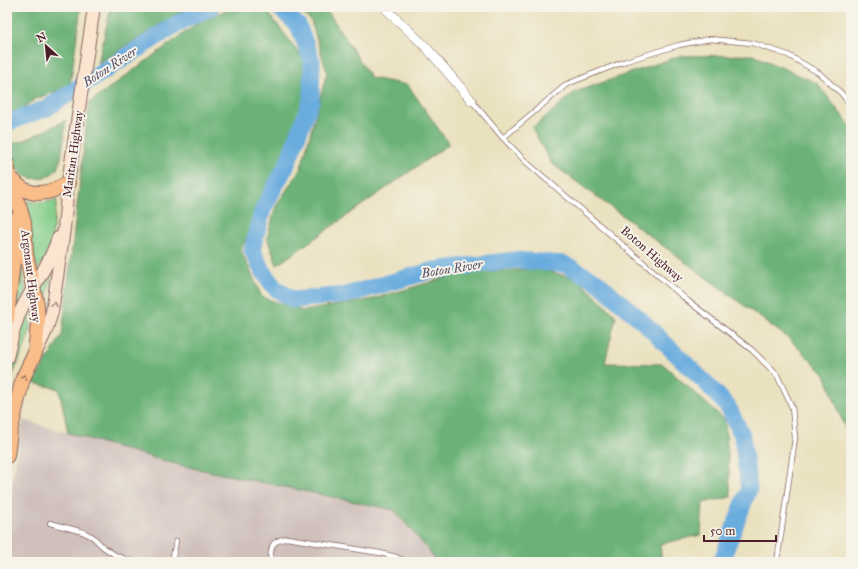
<svg xmlns="http://www.w3.org/2000/svg" width="858" height="569" font-family="'IM FELL Great Primer',serif">
<style>
.industrial{fill:#cfc0bb}
.green{fill:#86cf8c;stroke:#68775c}
.forest{fill:#6cb278;stroke:#5b6852}
.lines{fill:none;stroke-linecap:round;stroke-linejoin:round}
.river{stroke:#69acde;stroke-width:17}
.lane-casing{stroke:#82635f;stroke-width:6}
.street-casing{stroke:#82635f;stroke-width:10}
.secondary-casing{stroke:#82635f;stroke-width:14}
.primary-casing{stroke:#82635f;stroke-width:16}
.lane{stroke:#fff;stroke-width:4.5}
.street{stroke:#fff;stroke-width:9}
.secondary{stroke:#fce5d0;stroke-width:12}
.primary{stroke:#f8bd89;stroke-width:14}
.oneway{stroke:#a3827e}
.oneway2{stroke:#986655}
.labels{text-anchor:middle;dominant-baseline:central;stroke-width:4;stroke-linejoin:round;paint-order:stroke}
.street-label{font-size:12px;fill:#4a1f2b;stroke:#f7f3e8}
.water-label{font-size:13px;font-style:italic;fill:#55506a;stroke:#f7f3e8}
</style>
<rect width="100%" height="100%" fill="#f7f3e8"/>
<filter id="ink" filterUnits="userSpaceOnUse"><feTurbulence type="fractalNoise" baseFrequency=".025" numOctaves="2"/><feDisplacementMap in="SourceGraphic" scale="8" xChannelSelector="R" yChannelSelector="G"/><feConvolveMatrix kernelMatrix="1 2 1 2 8 2 1 2 1" color-interpolation-filters="sRGB"/></filter>
<filter id="wash" filterUnits="userSpaceOnUse"><feTurbulence type="fractalNoise" baseFrequency=".012" numOctaves="4" result="noise"/><feDisplacementMap in="SourceGraphic" scale="16" xChannelSelector="R" yChannelSelector="G"/><feGaussianBlur stdDeviation="0.9" result="paint"/><feColorMatrix in="noise" values="0 0 0 0 0 0 0 0 0 0 0 0 0 0 0 0 0 1.4 0 .05"/><feComposite in="paint" operator="in"/></filter>
<g filter="url(#wash)">
<rect width="100%" height="100%" fill="#eae1bf"/>
<path class="industrial" d="M23,420L179,465L394,510L430,552L436,562H7V513Z"/>
<g class="green">
<path d="M57,200L52,237L46,256L33,277L27,201L42,203Z"/>
<path d="M20,247V264L26,292L10,323Z"/>
<path d="M55,253L46,307L41,325L37,289Z"/>
<path d="M29,302C33,328 29,337 19,360C17,365 15,372 11,377L15,338Z"/>
</g>
<g class="forest">
<path d="M7,7H81L70,86L36,99L21,109L7,121Z"/>
<path d="M111,7H189L98,63Z"/>
<path d="M237,7H249L268,12L306,62L304,100L281,160L241,250L262,297L303,311L373,299L465,272L540,269L578,279L616,316L605,363L663,364L725,420L731,497L703,503L701,535L660,544L662,562H436L430,552L394,510L179,465L68,433L59,389L33,383L62,335L89,103L206,17Z"/>
<path d="M296,7H325L371,78L408,85L449,144L277,265L267,238L276,206L301,168L327,72L311,21Z"/>
<path d="M753,55L817,83L851,127V432L847,433L825,375L788,338L551,163L532,128L575,92L679,56Z"/>
<path d="M66,120C64,131 63,160 57,169C47,182 25,182 16,168C12,161 11,152 10,144L25,140Z"/>
</g>
<g class="lines">
<g class="river">
<path d="M278,7L298,25L312,61L311,101L287,164L263,209L252,250L263,272L275,288L293,300L346,295L434,270L515,260L564,264L596,281L640,319L710,387L728,407L742,435L749,489L721,562"/>
<path d="M7,123L47,108L178,23L211,7"/>
</g>
</g>
</g>
<g filter="url(#ink)">
<g class="lines">
<g class="lane-casing">
<g id="lane">
<path d="M472,101L503,138L525,161L688,301L752,350L777,375L792,407L795,438L777,562"/>
<path d="M503,138L567,84L626,61L679,45L710,39L752,43L788,55L819,73L841,93L851,105"/>
<path d="M50,523L83,532L93,537L103,547L115,555L133,562"/>
<path d="M172,562L176,541"/>
<path d="M270,562C272,546 269,542 287,538L380,553L396,557L407,562"/>
</g>
</g>
<g class="street-casing">
<path id="street" d="M384,7L426,47L472,101"/>
</g>
<g class="secondary-casing">
<g id="secondary">
<path d="M37,350L46,331L52,312L64,229L68,183L94,7"/>
<path d="M7,358C11,341 14,324 22,308C34,284 50,264 58,238"/>
</g>
</g>
<g class="primary-casing">
<g id="primary">
<path d="M7,164L14,199"/>
<path d="M10,177C14,181 19,187 25,190C40,197 55,191 68,183"/>
<path d="M7,319L16,231V219"/>
<path d="M7,456L10,432L23,378L35,353L38,323L37,305L26,254L24,223L19,206L12,190"/>
</g>
</g>
<use href="#lane" class="lane"/>
<use href="#street" class="street"/>
<use href="#secondary" class="secondary"/>
<use href="#primary" class="primary"/>
</g>
<defs><path id="oneway-chevron" d="M-2-3.5L2.5 0L-2 3.5" fill="none" stroke-width="1.6" stroke-linecap="round" stroke-linejoin="round"/></defs>
<use class="oneway" href="#oneway-chevron" transform="translate(54 304) rotate(-81)"/>
<use class="oneway2" href="#oneway-chevron" transform="translate(24 377) rotate(-69)"/>
</g>
<g class="labels">
<g class="street-label">
<text transform="translate(73 154) rotate(-82)">Maritan Highway</text>
<text transform="translate(652 254) rotate(41)">Boton Highway</text>
<text transform="translate(31 276) rotate(83)">Argonaut Highway</text>
</g>
<g class="water-label">
<text transform="translate(110 67) rotate(-33)">Boton River</text>
<text transform="translate(452 269) rotate(-9)">Boton River</text>
</g>
</g>
<rect width="858" height="569" fill="none" stroke="#f7f3e8" stroke-width="24"/>
<g transform="translate(46 46) rotate(333)" stroke="#f7f3e8" stroke-width="3" paint-order="stroke">
<path d="M0-3L7 15L0 10L-7 15Z" fill="#4a1f2b"/>
<text y="-6" font-size="11" font-weight="bold" text-anchor="middle" fill="#4a1f2b">N</text>
</g>
<path d="M704 535v6h72v-6" fill="none" stroke="#4a1f2b" stroke-width="2"/>
<text x="710" y="535" font-size="12" fill="#4a1f2b" stroke="#f7f3e8" stroke-width="3" paint-order="stroke">50 m</text>
</svg>
